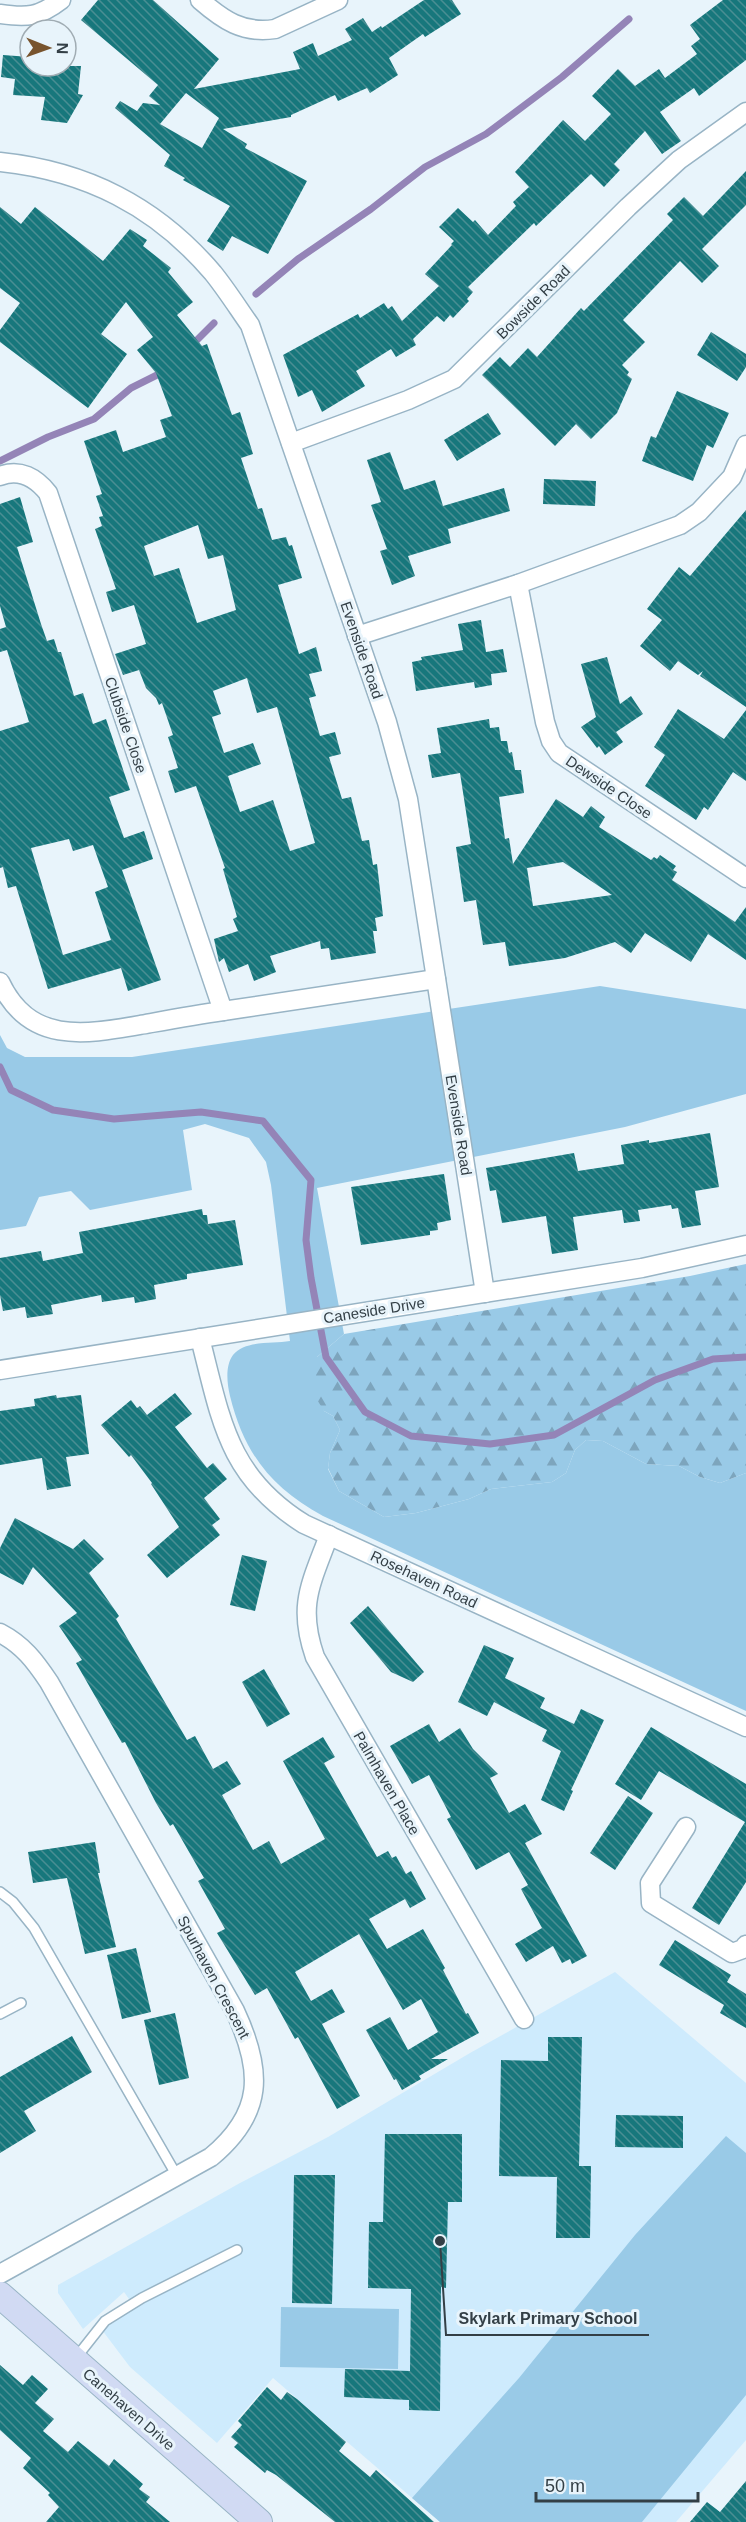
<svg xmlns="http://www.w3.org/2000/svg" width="746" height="2522" font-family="Arial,sans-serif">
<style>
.built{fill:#ceebfd}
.grass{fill:#99cae7}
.forest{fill:url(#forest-firs)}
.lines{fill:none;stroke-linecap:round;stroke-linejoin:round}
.stream{stroke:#9484b7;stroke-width:7}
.building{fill:url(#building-back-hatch);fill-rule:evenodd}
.lane-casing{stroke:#98b4c5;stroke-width:12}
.street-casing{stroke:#98b4c5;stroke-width:21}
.secondary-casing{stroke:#98b4c5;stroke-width:28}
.lane{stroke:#fff;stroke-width:9}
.street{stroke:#fff;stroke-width:18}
.secondary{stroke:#d1daf3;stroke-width:26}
.labels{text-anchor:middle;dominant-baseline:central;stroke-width:6;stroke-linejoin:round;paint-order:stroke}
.street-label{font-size:15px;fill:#333f46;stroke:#e8f4fb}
.leader{fill:none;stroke:#333f46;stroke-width:2}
.callout-dot{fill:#333f46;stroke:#e8f4fb;stroke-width:2}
.callout-label{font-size:16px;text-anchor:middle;font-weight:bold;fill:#333f46;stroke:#e8f4fb;stroke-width:6;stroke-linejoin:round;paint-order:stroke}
</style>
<defs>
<pattern id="forest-firs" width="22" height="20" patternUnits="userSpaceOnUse" patternTransform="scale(1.5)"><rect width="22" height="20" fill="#99cae7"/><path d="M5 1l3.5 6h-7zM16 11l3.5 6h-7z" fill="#7da5bd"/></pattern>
<pattern id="building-back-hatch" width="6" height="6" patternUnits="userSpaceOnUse" patternTransform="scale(1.5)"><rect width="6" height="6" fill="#17777c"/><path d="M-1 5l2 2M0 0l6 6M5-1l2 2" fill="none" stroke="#4a8e93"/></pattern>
</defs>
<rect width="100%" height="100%" fill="#e8f4fb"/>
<path class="built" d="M615,1972L746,2083V2440L676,2522H440L273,2378L217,2443L130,2367L102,2330L134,2306L124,2292L83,2329L58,2293V2285L240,2183L328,2137L470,2053Z"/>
<g class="grass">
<path d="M600,986L746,1009V1094L625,1127L317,1188L344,1334L317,1357L324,1411L333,1416L340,1430L330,1453L328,1469L339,1491L384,1517L416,1513L469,1499L491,1489L552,1482L566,1473L575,1450L586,1440L603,1441L646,1464L679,1466L700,1477L720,1483L746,1473V1711L323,1516C271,1488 244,1453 230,1396C227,1383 225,1366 233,1355C245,1340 273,1344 290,1341L271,1185L266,1162L249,1138L205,1124L183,1130L192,1190L90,1210L71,1191L39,1197L26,1226L0,1230V1035L7,1048L25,1057H132Z"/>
<path d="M726,2136L746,2153V2395L642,2522H440L412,2498L519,2378L635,2235Z"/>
<path d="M281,2307L399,2309L398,2369L280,2367Z"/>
</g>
<path class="forest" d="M746,1264V1473L720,1483L700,1477L679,1466L646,1464L603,1441L586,1440L575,1450L566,1473L552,1482L491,1489L469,1499L416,1513L384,1517L339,1491L328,1468L330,1453L340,1430L333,1416L324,1411L316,1398L315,1365L317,1357L344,1334L690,1276Z"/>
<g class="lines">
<g class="stream">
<path d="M256,294L298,259L371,209L425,167L486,134L562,77L629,19"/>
<path d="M192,345L214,323"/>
<path d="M0,461L48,437L94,419L131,388L157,375L164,370"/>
<path d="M0,1067L11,1090L53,1110L114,1119L201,1112L263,1121L311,1180L306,1240L311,1278L326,1357L365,1412L411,1436L490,1444L554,1435L655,1380L713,1359L746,1357"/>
</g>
</g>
<g class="building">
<path d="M98,0H153L219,59L194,89L300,69L293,52L313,43L318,56L352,40L345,29L363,18L372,32L381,26L382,28L424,0H452L461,14L425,37L423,34L389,58L398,75L370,93L367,88L338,101L335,95L291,115V117L223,129L247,144L245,148L307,181L268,254L232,236L223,251L207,241L230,206L183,180L185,178L164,166L170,155L115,108L120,101L137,111L143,103L160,105L149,96L158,85L81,20ZM186,93L219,118L202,148L160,124Z"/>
<path d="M723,0H746V60L699,96L694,88L660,112L681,141L662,154L645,131L614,164L620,170L604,187L591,174L536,226L534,223L468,287L473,292L467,299L469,301L453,318L450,315L444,322L437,316L413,339L416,345L396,357L391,349L356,371L365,386L322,412L312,390L298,397L283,355L358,314L360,318L384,303L388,309L392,306L402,321L439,286L425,274L452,245L451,244L454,241L439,227L458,208L473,222L475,220L488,235L516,206L513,202L529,187L515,172L563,120L585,141L611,114L592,96L618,69L635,86L659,69L665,78L697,54L691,46L700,39L690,25Z"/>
<path d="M3,55L30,57V66H81L78,94L83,95L67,123L41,120L45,97L13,95L15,79L1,77Z"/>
<path d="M746,171V205L702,249L719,266L702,283L680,261L623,320L645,342L622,365L629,372L627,375L632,379L617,413L591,439L576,424L555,446L482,375L500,357L510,367L528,348L537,357L581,308L584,311L673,220L667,214L684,197L703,216Z"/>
<path d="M0,207L21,224L35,207L103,261L130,229L147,240L143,246L171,268L168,272L193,302L177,315L202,346L207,344L232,415L240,412L253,454L241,458L258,509L262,508L272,540L286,537L289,546L292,545L302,578L278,585L299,654L316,647L322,671L309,674L316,696L309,698L320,736L335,732L341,754L329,757L342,799L351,797L362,841L369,840L373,865L377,864L383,916L375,918L377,931H373L376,953L331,960L329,948L321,949L320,941L270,956L276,972L254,981L248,964L229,972L224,958L219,962L214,939L238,931L233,919L237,917L223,869L225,868L196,786L175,793L168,771L178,768L168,737L173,735L162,703L159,705L156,698L146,688L139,670L123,675L115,654L146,644L134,605L112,612L106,592L116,589L95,529L102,526L99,517L103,516L96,496L102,494L84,441L116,430L123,452L166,437L160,420L172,416L156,373L137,350L153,337L126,302L101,334L127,354L88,408L0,342V330L20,303L0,288ZM198,525L208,559L223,555L236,610L197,623L179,568L154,576L144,546ZM247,678L257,713L277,707L315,843L290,851L273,800L240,812L228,776L261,764L253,743L224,753L212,717L221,714L213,691Z"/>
<path d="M711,332L746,354V367L737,381L697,355Z"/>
<path d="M677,391L729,413L713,448L707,445L693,481L642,461L651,436L656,438Z"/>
<path d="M488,413L501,434L457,461L444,440Z"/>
<path d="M390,452L404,490L435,480L443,506L504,488L510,511L448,529L451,543L408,556L415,576L392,585L380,551L387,549L371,505L381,502L367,460Z"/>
<path d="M544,479L596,481L595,506L543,504Z"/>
<path d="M20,497L33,542L17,547L41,624L47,641L54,639L58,652H61L74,696L83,693L93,724L106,719L130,790L109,797L124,838L144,831L153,859L122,870L161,980L128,991L121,968L48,989L16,886L8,888L3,867L0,868V731L29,722L7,650L0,652V629L6,627L0,606V504ZM69,839L73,851L93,845L108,887L95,892L111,940L63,955L31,848Z"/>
<path d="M746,510V707L700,676L703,671L698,675L678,661L670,671L640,646L662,620L647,609L679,567L690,576Z"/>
<path d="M481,620L486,652L503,649L507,672L491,674L492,685L475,688L474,682L416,691L412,662L422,660L421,657L463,650L458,624Z"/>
<path d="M607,657L620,704L631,696L643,714L616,732L623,742L605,755L599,746L597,748L581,727L596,717L581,664Z"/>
<path d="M678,709L724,739L746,710V781L733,772L708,810L704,807L696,820L645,786L665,755L654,747Z"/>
<path d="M489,719L490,728L499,727L501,741H507L509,753L512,752L515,770H521L524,793L499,797L505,839L509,838L513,864L556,799L583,817L591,806L605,817L599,827L651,860L654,857L657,859L660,855L676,866L673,870L677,872L672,880L735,922L746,907V960L708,934L691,962L645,933L631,953L615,942L565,958L509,966L505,942L483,945L476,900L464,902L456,847L471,844L460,773L432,778L428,755L441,753L437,728ZM563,862L612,895L533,906L527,868Z"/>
<path d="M710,1133L719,1187L695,1191L701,1225L682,1228L678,1208L672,1209L671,1205L638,1210L640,1221L624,1223L622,1210L573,1217L578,1250L552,1254L546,1216L502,1223L496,1190L490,1191L486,1168L574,1153L578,1171L624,1164L621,1145L649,1140V1143Z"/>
<path d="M444,1174L451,1220L437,1223L438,1230L430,1231V1235L361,1245L351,1187Z"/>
<path d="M202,1209L203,1215H207L208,1224L235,1220L243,1265L187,1274V1279L154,1285L156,1299L135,1303L134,1297L102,1302L101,1295L51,1305L53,1314L27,1318L25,1307L3,1311L0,1295V1258L41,1251L43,1261L83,1253L79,1232Z"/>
<path d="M175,1393L192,1414L175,1427L207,1468L213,1463L227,1479L204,1498L220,1519L212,1525L220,1535L167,1578L147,1555L179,1527L151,1484L152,1483L131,1455L129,1457L101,1425L131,1400L137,1408L140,1406L147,1415Z"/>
<path d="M56,1395L57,1398L81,1395L89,1454L66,1457L71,1486L47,1490L42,1458L0,1465V1411L35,1406L34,1399Z"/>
<path d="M15,1518L73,1549L84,1539L104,1559L89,1573L119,1616L116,1619L187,1740L195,1736L213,1769L227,1761L241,1784L222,1795L253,1850L269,1841L281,1864L325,1839L283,1761L323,1737L335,1757L324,1763L377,1857L388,1851L392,1858L396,1856L406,1874L411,1871L426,1899L410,1908L405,1899L369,1919L387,1949L423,1929L445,1968L443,1970L466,2014L468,2013L479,2033L431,2059H448L419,2076L421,2079L402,2090L396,2079L394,2080L366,2030L390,2017L408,2050L438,2032L421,1999L403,2010L359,1934L295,1972L311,2001L332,1989L345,2012L322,2024L360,2096L337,2109L298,2037L295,2039L267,1988L255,1995L217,1933L225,1929L198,1881L204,1878L173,1824L170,1826L156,1803L125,1742L122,1743L76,1663L82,1660L59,1626L77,1613L33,1567L23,1585L0,1573V1548Z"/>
<path d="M242,1555L267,1561L255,1611L230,1605Z"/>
<path d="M368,1606L424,1672L413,1682L391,1672L350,1623Z"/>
<path d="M484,1645L514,1658L505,1678L545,1698L540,1708L574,1724L581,1709L604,1720L571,1790L573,1791L564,1811L541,1800L561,1751L542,1741L547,1730L494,1702L487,1716L458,1702Z"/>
<path d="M264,1669L290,1714L267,1727L242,1682Z"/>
<path d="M429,1724L439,1742L460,1728L473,1749L498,1774L490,1778L509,1813L525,1804L542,1834L525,1843L587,1956L572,1964L570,1959L562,1963L553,1946L526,1962L515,1944L542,1928L521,1889L528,1885L509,1852L476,1870L447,1819L451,1817L429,1775L412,1784L390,1746Z"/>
<path d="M651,1727L746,1784V1882L719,1925L692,1908L745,1822L659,1771L641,1800L615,1784Z"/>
<path d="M628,1796L653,1813L615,1870L590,1853Z"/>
<path d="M95,1842L100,1873H98L116,1947L85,1954L67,1878L33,1883L28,1852Z"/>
<path d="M675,1940L731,1975L727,1982L746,1994V2028L720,2013L724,2005L659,1965Z"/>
<path d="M136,1948L151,2012L122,2019L107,1955Z"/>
<path d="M175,2013L189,2078L159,2085L144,2020Z"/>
<path d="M72,2036L92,2072L24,2111L36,2131L0,2153V2077Z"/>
<path d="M548,2037H582L579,2166H591L590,2238H556L557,2177L499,2176L501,2060L548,2061Z"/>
<path d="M616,2115L683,2116V2148L615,2147Z"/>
<path d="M385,2134H462V2202H448L446,2288L441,2287L440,2411L409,2410V2400L344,2397L345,2369L410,2371L411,2289L368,2288L369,2222H383Z"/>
<path d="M294,2175H335L332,2304L292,2303Z"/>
<path d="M0,2365L23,2385L32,2375L48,2389L35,2403L54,2419L43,2431L68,2452L78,2441L109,2466L114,2459L143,2484L139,2489L150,2497L146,2502L170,2522H46L59,2507L48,2495L50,2493L23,2468L31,2458L0,2430Z"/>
<path d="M267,2387L281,2400L287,2392L297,2399L346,2442L339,2451L370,2477L376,2470L434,2522H335L276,2475L267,2470L265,2473L234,2447L238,2443L231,2437L242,2425L238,2421Z"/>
<path d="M746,2481V2522H690L707,2502L720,2512Z"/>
</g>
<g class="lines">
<g class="lane-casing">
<g id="lane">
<path d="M0,1892L13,1902L34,1928L177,2176"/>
<path d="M0,2014L21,2003"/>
<path d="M75,2359L105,2321L142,2298L237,2250"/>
</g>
</g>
<g class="street-casing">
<g id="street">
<path d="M200,0C223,20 243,34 275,29L338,0"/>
<path d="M0,14C27,18 39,17 61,0"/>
<path d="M0,162C86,171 156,206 213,273C226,289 238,308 250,325L387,722L408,799L485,1293"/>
<path d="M291,443L408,400L454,379L628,207L679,160L746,112"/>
<path d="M0,476C20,468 36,478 48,493L223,1011L436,979"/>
<path d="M518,584L545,722L551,741L559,753L746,878"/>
<path d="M357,636L518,584L680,525L699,512L732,477L746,445"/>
<path d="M0,982C29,1044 83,1035 140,1025C168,1020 195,1015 223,1011"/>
<path d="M200,1338C221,1419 227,1476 304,1524L746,1727"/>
<path d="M0,1370L642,1268L746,1245"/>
<path d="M329,1535C311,1584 297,1605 315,1657L524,2019"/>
<path d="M0,1633C23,1645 35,1661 49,1682L235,2011C263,2071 264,2113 211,2157L0,2274"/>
<path d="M686,1827L650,1883L651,1903L732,1953L743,1949L746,1945"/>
</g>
</g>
<g class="secondary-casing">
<path id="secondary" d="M0,2295L259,2522"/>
</g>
<use href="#lane" class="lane"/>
<use href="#street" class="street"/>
<use href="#secondary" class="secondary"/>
</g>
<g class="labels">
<g class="street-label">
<text transform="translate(533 302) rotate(-45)">Bowside Road</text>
<text transform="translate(362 650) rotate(71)">Evenside Road</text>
<text transform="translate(126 725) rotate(71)">Clubside Close</text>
<text transform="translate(609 787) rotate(34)">Dewside Close</text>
<text transform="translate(459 1125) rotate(81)">Evenside Road</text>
<text transform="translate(374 1310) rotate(-9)">Caneside Drive</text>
<text transform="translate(424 1579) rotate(25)">Rosehaven Road</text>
<text transform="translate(387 1783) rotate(60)">Palmhaven Place</text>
<text transform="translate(214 1977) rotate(62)">Spurhaven Crescent</text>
<text transform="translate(129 2409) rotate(41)">Canehaven Drive</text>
</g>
</g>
<path class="leader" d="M440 2241L446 2335H649"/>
<circle class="callout-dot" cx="440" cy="2241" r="6"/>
<g class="callout-label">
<text x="548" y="2324">Skylark Primary School</text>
</g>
<g transform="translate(48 48) rotate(91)"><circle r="28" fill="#e8f4fb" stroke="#a0acb3" stroke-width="1.5"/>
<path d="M0-4.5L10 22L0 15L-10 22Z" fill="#78542e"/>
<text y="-9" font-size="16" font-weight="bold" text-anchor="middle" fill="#333f46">N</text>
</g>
<path d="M536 2492v9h162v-9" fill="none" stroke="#333f46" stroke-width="3"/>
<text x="545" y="2492" font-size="18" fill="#333f46" stroke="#e8f4fb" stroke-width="4.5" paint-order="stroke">50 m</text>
</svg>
